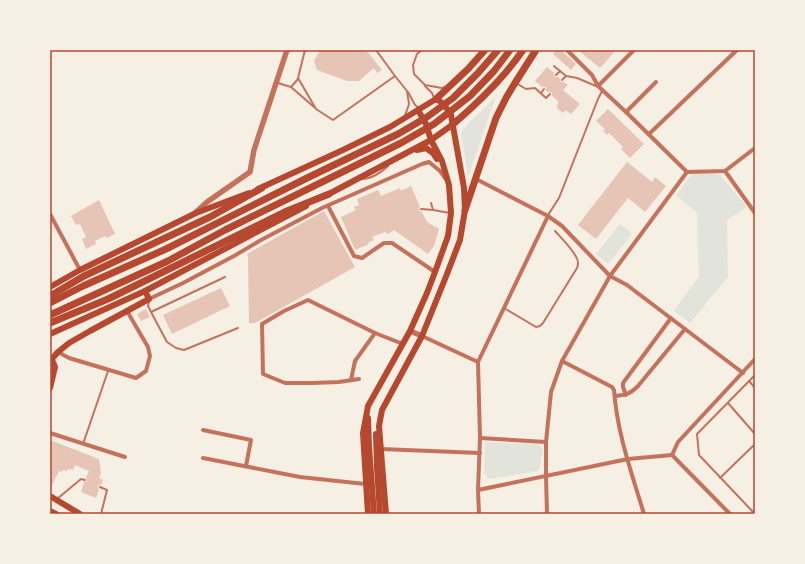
<svg xmlns="http://www.w3.org/2000/svg" width="805" height="564" font-family="Karla,sans-serif">
<style>
.green{fill:#e2e4dc}
.building{fill:#e6c5b7}
.lines{fill:none;stroke-linecap:round;stroke-linejoin:round}
.service{stroke:#c5725c;stroke-width:2}
.minor{stroke:#c5725c;stroke-width:4}
.tertiary{stroke:#c5725c;stroke-width:5.5}
.secondary{stroke:#b5482f;stroke-width:6}
.trunk{stroke:#b5482f;stroke-width:7}
.neatline{fill:none;stroke:#b5482f;stroke-width:1.5}
</style>
<rect width="100%" height="100%" fill="#f6efe4"/>
<g class="green">
<path d="M495,97V99L468,177L461,132L471,121Z"/>
<path d="M692,174H719L747,207L727,220L728,277L690,323L674,311L699,276L697,213L676,195Z"/>
<path d="M620,224L632,234L608,264L596,254Z"/>
<path d="M485,442L538,444L543,449L540,465L538,471L489,479L484,473Z"/>
</g>
<g class="building">
<path d="M320,50H366L382,70L377,73L374,68L359,81H347L317,70L314,61Z"/>
<path d="M557,50H561L576,64L571,70L553,54Z"/>
<path d="M578,50H616L600,68Z"/>
<path d="M547,67L554,73V75L555,77H558L560,79V80L561,82H564L568,85L563,90L580,104L571,114L566,110L563,113L557,108L558,101L552,96V93L550,92H548L546,91V87H542L535,81Z"/>
<path d="M608,109L644,144L630,158L621,149L623,147L609,133L607,135L603,131L605,129L596,121Z"/>
<path d="M627,162L652,182L655,177L666,186L645,212L628,198L596,239L578,225Z"/>
<path d="M411,186L420,207L419,208V210L422,212L427,222L439,229L434,246L428,254L394,230L388,234L385,232L372,237L374,240L368,243L369,244L355,250L341,217L356,210L354,207L359,205L357,199L378,190L381,196L400,188L401,191Z"/>
<path d="M99,200L115,234L107,238L105,236L95,241L96,244L86,249L82,239L86,237L80,224L76,225L71,216Z"/>
<path d="M324,211L355,267L255,323H249L248,256L247,254Z"/>
<path d="M221,288L230,306L172,334L163,315Z"/>
<path d="M146,309L150,317L141,321L137,314Z"/>
<path d="M50,440L99,459L101,473L99,478L103,480L101,485H99L98,486V488L99,489L96,498L81,492L84,482L87,481L86,478L89,471L75,465L73,470L68,469L67,471L63,470L62,472L59,471L50,489Z"/>
</g>
<g class="lines">
<g class="service">
<path d="M305,50L298,78L316,109L333,120L395,76"/>
<path d="M376,50L395,76L407,91L409,104L407,110L405,115"/>
<path d="M422,50L417,54L413,65L414,74L425,85L442,88L445,87"/>
<path d="M554,66L566,76L577,78L596,86"/>
<path d="M556,75L560,71"/>
<path d="M562,80L566,76"/>
<path d="M278,83L291,87L314,107"/>
<path d="M516,83L526,89L535,88L546,98L550,94"/>
<path d="M425,86L432,93L434,98"/>
<path d="M291,87L298,79"/>
<path d="M408,92L415,105L419,108"/>
<path d="M541,93L544,89"/>
<path d="M362,179C371,179 382,172 388,166"/>
<path d="M431,203L433,210"/>
<path d="M421,209L433,210L450,213"/>
<path d="M548,215L559,198L598,99L602,91"/>
<path d="M149,301L148,306L151,312L225,277"/>
<path d="M504,308L536,327L540,326L543,323L577,268C578,266 578,265 578,262C577,253 561,238 555,231"/>
<path d="M151,312L167,342L176,348L184,350L238,328"/>
<path d="M755,375L697,434L699,455L755,514"/>
<path d="M749,381L755,388"/>
<path d="M728,403L755,434"/>
<path d="M83,444L108,371"/>
<path d="M720,478L755,444"/>
<path d="M100,487L107,490L101,514"/>
<path d="M57,499L81,479L85,480"/>
</g>
<g class="minor">
<path d="M567,50L592,75L598,86L626,112L687,172"/>
<path d="M598,86L634,50"/>
<path d="M626,112L656,82"/>
<path d="M649,134L737,50"/>
<path d="M725,171L755,213"/>
<path d="M476,179L548,216L562,226L610,276L627,285L743,373"/>
<path d="M328,206L354,256L362,258L384,243H392L435,272"/>
<path d="M50,214L80,270"/>
<path d="M149,299L183,283L234,256L261,240L322,208L422,164L429,162L440,171L445,178"/>
<path d="M422,336L478,362L480,438L478,490L479,514"/>
<path d="M58,352L69,358L136,378L146,371L150,356L148,347L127,311"/>
<path d="M562,361L612,387L614,390C617,433 632,474 644,514"/>
<path d="M478,362L548,216"/>
<path d="M359,379L339,382L312,383H285L263,374L262,324L284,311L308,300L375,333L403,344"/>
<path d="M351,380L355,361L375,333"/>
<path d="M626,395L623,387V383L671,318"/>
<path d="M615,396C626,395 630,394 638,386L685,329"/>
<path d="M203,430L251,440L246,466"/>
<path d="M50,433L125,457"/>
<path d="M480,438L546,442"/>
<path d="M381,449L480,453"/>
<path d="M203,458L300,477L365,484"/>
<path d="M478,490L628,459L672,455"/>
<path d="M547,514L546,476V442L551,392L562,361L610,276L687,172L725,171L755,148"/>
<path d="M730,514L672,455L678,442L755,359"/>
</g>
<g class="tertiary">
<path d="M196,212L207,202L250,172L254,150L287,50"/>
<path d="M410,331L422,336"/>
</g>
<g class="secondary">
<path d="M417,150L426,148L433,153L437,159"/>
<path d="M258,189L343,150L390,127L436,99C443,102 447,108 451,115L464,188L465,210L460,240L447,274L422,336L382,410L379,426L386,514"/>
<path d="M325,196L431,140L452,125"/>
<path d="M50,287L80,270L196,213L249,193"/>
<path d="M50,334L145,291L306,206"/>
<path d="M50,361L58,352L69,343L90,331L149,299L145,291"/>
<path d="M50,388L55,367L52,360"/>
<path d="M368,418L369,447L374,514"/>
<path d="M376,434L377,467L380,514"/>
<path d="M50,496L80,514"/>
<path d="M50,511L56,514"/>
<path d="M368,514L363,433L368,406L410,331L427,293L435,272L448,236L451,213L449,185L442,161L431,140L426,124L418,110"/>
</g>
<g class="trunk">
<path d="M436,99L468,69L485,50"/>
<path d="M452,125C479,102 503,79 523,50"/>
<path d="M465,210L496,118L506,98L515,83L536,50"/>
<path d="M50,296L84,276L210,217L262,188"/>
<path d="M50,303L83,286L166,249L307,178L398,134L427,117L453,98L478,73L498,50"/>
<path d="M50,315L168,261L225,230L401,143L434,124L470,96L494,71L510,50"/>
<path d="M50,323L108,299L287,211L329,194"/>
</g>
</g>
<rect width="805" height="564" fill="none" stroke="#f6efe4" stroke-width="102"/>
<rect x="51" y="51" width="703" height="462" class="neatline"/>
</svg>
